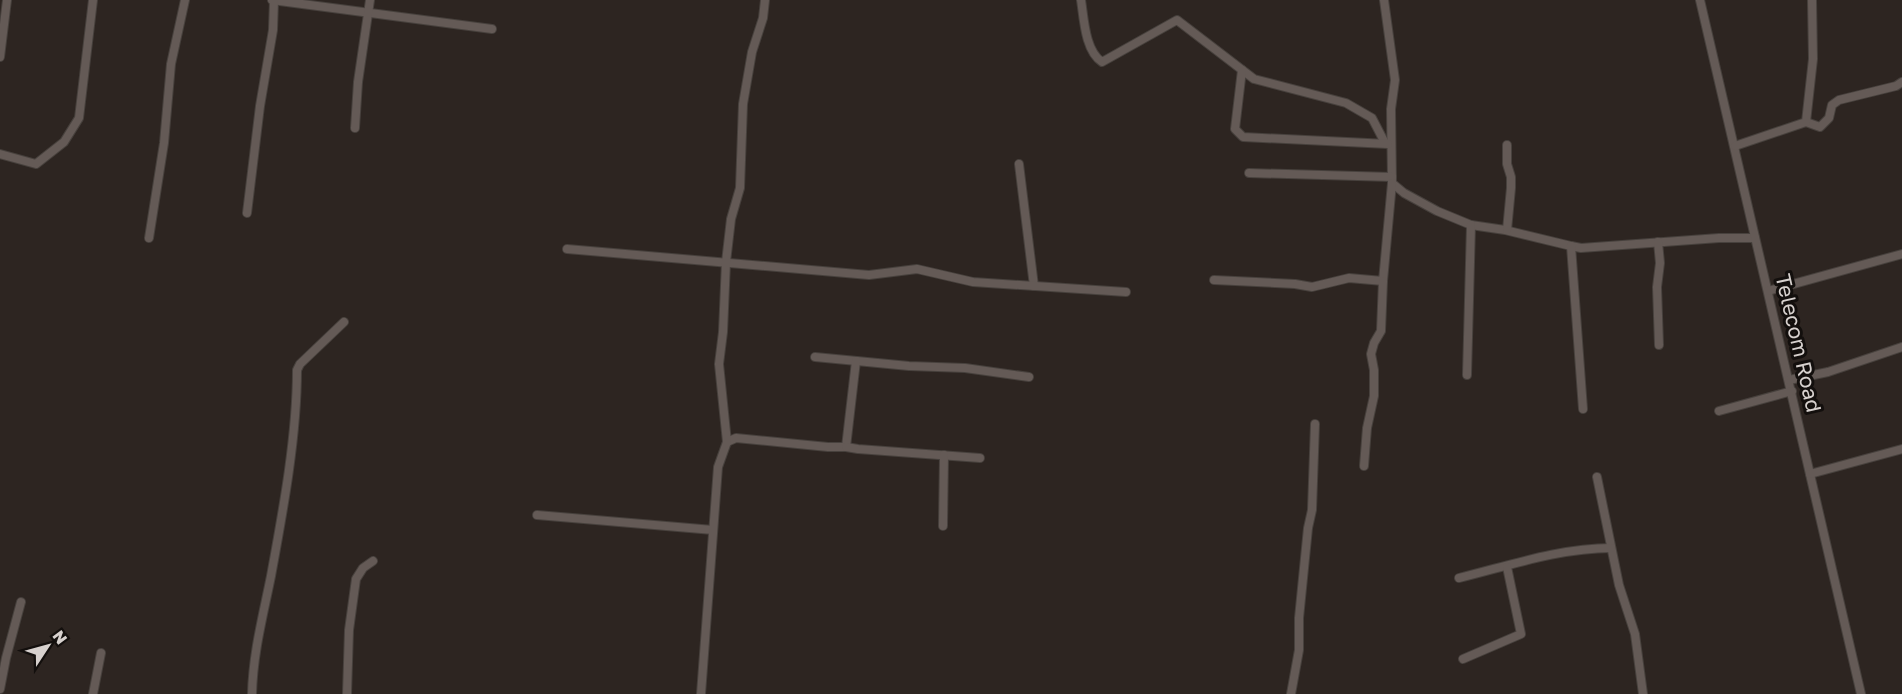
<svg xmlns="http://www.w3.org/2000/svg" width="1902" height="694" font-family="'Golos Text',sans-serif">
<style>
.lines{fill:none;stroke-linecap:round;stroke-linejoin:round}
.minor-casing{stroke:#47413d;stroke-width:10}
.minor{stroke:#645a56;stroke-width:8}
.labels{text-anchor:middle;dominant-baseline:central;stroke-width:6;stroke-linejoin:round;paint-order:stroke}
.street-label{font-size:21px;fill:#d7d1ce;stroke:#130f0d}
</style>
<rect width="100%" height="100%" fill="#2d2521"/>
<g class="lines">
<g class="minor-casing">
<g id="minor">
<path d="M272,0L492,29"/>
<path d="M1081,0C1084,19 1085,51 1102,62L1177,20L1254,79L1346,103L1372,118L1385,143"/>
<path d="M1384,0L1395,80L1391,109L1392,183L1404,193L1437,211L1471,225L1505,230L1571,246L1581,248L1719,238H1755"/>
<path d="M1700,0L1861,694"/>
<path d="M0,57L7,0"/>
<path d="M1242,70L1235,129L1243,137L1388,144"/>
<path d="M1806,122L1820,127L1829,118L1832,105L1839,100L1896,86L1902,82"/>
<path d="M355,128L358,82L370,0"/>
<path d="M1507,145V164L1511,177V188L1507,230"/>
<path d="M1735,146L1806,122L1813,59L1812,0"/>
<path d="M0,154L36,164L64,142L79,118L93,0"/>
<path d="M1019,164L1034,286"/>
<path d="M1249,173L1392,177"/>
<path d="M247,213L260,106L273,30L274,0"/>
<path d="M149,238L164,143L171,64L185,0"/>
<path d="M1658,242L1660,263L1657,287L1659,345"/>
<path d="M1571,246L1583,409"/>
<path d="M567,249L869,275L917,269L973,282L1126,292"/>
<path d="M1214,280L1295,284L1312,287L1349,278L1383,281L1392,183"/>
<path d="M1768,291L1902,254"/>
<path d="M815,357L909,366L965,368L1029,377"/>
<path d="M1467,375L1471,225"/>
<path d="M1789,380L1828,372L1902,347"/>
<path d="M1719,411L1792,391"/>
<path d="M727,442L736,438L828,447H846L856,361"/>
<path d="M846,447L858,449L980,458"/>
<path d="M1364,466L1367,428L1374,396V370L1371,354L1374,343L1381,331L1383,281"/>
<path d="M1810,474L1902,449"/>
<path d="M1597,477L1619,585L1635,634L1643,694"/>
<path d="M537,515L713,530"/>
<path d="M943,526L944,455"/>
<path d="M1459,578C1508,566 1560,548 1611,548"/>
<path d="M1463,659L1521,634L1507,567"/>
<path d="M0,689L6,658L21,602"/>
<path d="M93,694L101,653"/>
<path d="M252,694C253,653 263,616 271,576C283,511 297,436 297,370L300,364L344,322"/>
<path d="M347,694L349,630L356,579L363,568L373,561"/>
<path d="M701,694L718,467L727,442L719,364L723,332L726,262L731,219L740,188L743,104L752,52L763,18L765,0"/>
<path d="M1291,694L1299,650V618L1308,528L1312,510L1315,424"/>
</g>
</g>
<use href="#minor" class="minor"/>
</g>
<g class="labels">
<g class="street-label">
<text transform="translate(1799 343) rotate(77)">Telecom Road</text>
</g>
</g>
<g transform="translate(48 646) rotate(54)" stroke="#130f0d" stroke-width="4.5" paint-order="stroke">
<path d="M0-4.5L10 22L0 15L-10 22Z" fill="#d7d1ce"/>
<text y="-9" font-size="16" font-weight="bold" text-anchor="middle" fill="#d7d1ce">N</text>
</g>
</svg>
